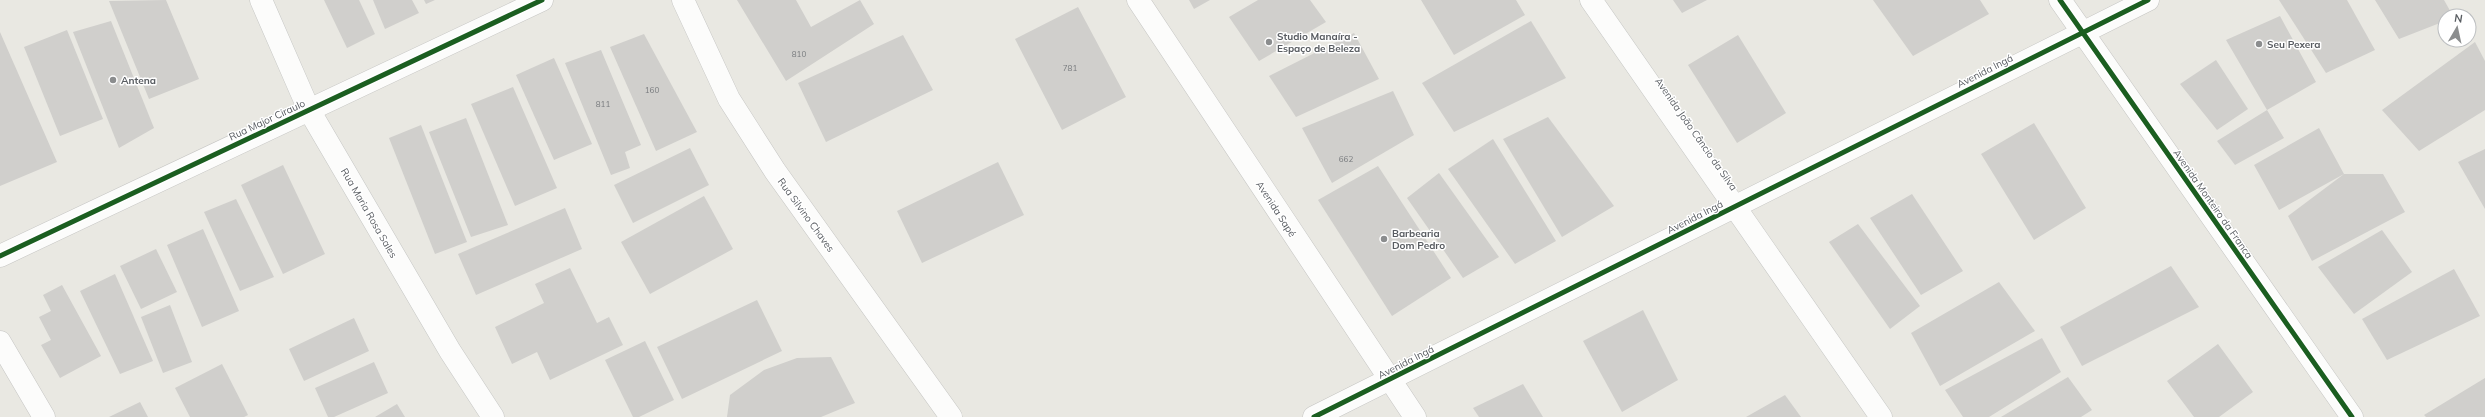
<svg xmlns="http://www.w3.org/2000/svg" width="2485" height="417" font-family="Mulish,sans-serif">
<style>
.building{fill:#d0cfcc}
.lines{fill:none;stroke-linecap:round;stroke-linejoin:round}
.street-casing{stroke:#c5c5c3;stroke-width:23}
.secondary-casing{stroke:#c5c6c4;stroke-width:23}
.street{stroke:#fcfcfb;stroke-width:22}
.secondary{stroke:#fcfcfb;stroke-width:22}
.cycleway-casing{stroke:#fff;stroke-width:8}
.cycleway{stroke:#1b5e20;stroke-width:5}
.poi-dot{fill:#8b8d8e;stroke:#fff;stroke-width:1.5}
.labels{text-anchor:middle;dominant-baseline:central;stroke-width:3;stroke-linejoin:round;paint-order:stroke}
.number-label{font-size:8px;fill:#777a7d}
.poi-label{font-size:10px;font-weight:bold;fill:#585c61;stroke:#fff;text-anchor:start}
.street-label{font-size:10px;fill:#585c61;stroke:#fff}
</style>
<rect width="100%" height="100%" fill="#e9e8e2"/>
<g class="building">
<path d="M166,0L199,79L149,99L109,1Z"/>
<path d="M324,0H359L375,34L347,48Z"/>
<path d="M373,0H412L419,13L385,29Z"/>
<path d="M424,0H435L426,4Z"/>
<path d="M737,0H796L811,27L860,0L874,24L786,81Z"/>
<path d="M1189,0H1210L1194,9Z"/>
<path d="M1258,0H1310L1326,22L1259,61L1229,17Z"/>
<path d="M1421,0H1516L1525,15L1454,55Z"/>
<path d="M1673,0H1707L1682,13Z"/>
<path d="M1873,0H1980L1989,14L1913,56Z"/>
<path d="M2279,0H2347L2375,50L2326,73Z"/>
<path d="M2375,0H2444L2453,16H2445V21L2399,39Z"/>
<path d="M1078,7L1126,97L1062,130L1015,39Z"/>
<path d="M2280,16L2316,82L2267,110L2284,138L2235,165L2217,141L2267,110L2226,40Z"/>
<path d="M111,21L154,128L119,148L73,32Z"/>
<path d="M1531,21L1566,78L1454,132L1422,83Z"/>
<path d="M67,30L103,119L60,136L24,47Z"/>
<path d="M0,32L57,162L0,186Z"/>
<path d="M1354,33L1379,79L1296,117L1269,76Z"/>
<path d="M644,34L697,132L656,151L610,47Z"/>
<path d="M903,35L933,90L826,142L798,83Z"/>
<path d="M1738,35L1786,113L1737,143L1688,65Z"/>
<path d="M2475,42L2485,61V110L2419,151L2382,110Z"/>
<path d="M601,50L641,145L625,152L630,168L611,175L565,63Z"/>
<path d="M554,58L592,144L554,160L516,75Z"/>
<path d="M2216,60L2248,109L2217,130L2180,84Z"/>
<path d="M513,87L557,188L515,206L471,104Z"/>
<path d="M1393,91L1414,135L1332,183L1302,128Z"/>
<path d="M1548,117L1614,206L1562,237L1503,139Z"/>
<path d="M466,118L508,225L471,237L429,132Z"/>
<path d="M2034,123L2086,208L2034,240L1981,154Z"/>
<path d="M421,125L467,242L435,254L389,138Z"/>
<path d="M2319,128L2344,174H2383L2405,212L2312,261L2288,216L2344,174L2279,210L2254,165Z"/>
<path d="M1493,139L1556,241L1515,264L1448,169Z"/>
<path d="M690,148L709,185L633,223L614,185Z"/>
<path d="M2485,149V209L2458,162Z"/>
<path d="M998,162L1024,215L922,263L897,211Z"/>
<path d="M283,165L325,254L283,274L241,185Z"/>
<path d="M1378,166L1451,278L1392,316L1318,200Z"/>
<path d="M1439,173L1499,257L1463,278L1407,198Z"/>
<path d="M1912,194L1963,271L1921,295L1870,218Z"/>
<path d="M704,196L733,249L650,294L621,242Z"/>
<path d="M236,199L274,277L240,291L204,212Z"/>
<path d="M565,208L582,249L476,295L458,254Z"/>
<path d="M1858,224L1920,306L1890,329L1829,242Z"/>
<path d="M203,229L239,311L202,327L167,245Z"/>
<path d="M2382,230L2412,272L2354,314L2318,267Z"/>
<path d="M156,249L177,292L141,309L120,266Z"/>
<path d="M2171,266L2199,307L2082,366L2060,327Z"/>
<path d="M570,268L597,323L609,317L623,345L550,380L537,352L512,364L495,327L544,303L535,284Z"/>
<path d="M2454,269L2480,316L2387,360L2362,319Z"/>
<path d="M115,274L153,361L120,374L80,291Z"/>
<path d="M1999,282L2035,331L1940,386L1911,333Z"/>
<path d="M62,285L101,356L60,378L41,345L51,340L39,317L51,311L43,295Z"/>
<path d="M757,300L782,351L682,399L657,347Z"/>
<path d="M170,305L192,362L163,373L141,317Z"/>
<path d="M1643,310L1678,380L1622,412L1583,341Z"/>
<path d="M354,318L369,351L304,381L289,349Z"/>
<path d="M2042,338L2061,372L1989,417H1963L1945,390Z"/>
<path d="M645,341L674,400L639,417H633L605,360Z"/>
<path d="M2218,344L2253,392L2219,417H2194L2167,381Z"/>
<path d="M831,357L855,403L821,417H727L730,395L764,370L797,358Z"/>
<path d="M374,362L388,393L334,417H328L315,388Z"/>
<path d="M222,364L248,415L244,417H190L175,388Z"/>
<path d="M2068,377L2092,410L2081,417H2001Z"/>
<path d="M2485,378V417H2426L2424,415Z"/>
<path d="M1523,384L1543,417H1479L1473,408Z"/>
<path d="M1785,395L1801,417H1746Z"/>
<path d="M140,402L148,417H109Z"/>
<path d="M397,404L405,417H375Z"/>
</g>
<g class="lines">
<g class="street-casing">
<g id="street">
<path d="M683,0L729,99L775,171L951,417"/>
<path d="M1138,0L1415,417"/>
<path d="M2060,0L2352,417"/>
<path d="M0,256L542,0"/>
<path d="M0,342L44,417"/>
<path d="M1314,417L2148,0"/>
</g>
</g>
<g class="secondary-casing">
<g id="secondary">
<path d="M261,0L309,110L450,351L493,417"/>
<path d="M1591,0L1881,417"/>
</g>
</g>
<use href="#street" class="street"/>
<use href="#secondary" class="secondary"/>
<g class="cycleway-casing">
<g id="cycleway">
<path d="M2060,0L2352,417"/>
<path d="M0,256L542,0"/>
<path d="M1314,417L2148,0"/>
</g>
</g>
<use href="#cycleway" class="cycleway"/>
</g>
<g class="poi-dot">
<circle cx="1269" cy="42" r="4"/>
<circle cx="2259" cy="44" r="4"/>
<circle cx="113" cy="80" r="4"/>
<circle cx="1384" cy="239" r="4"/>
</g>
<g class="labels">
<g class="number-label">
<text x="799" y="54">810</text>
<text x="1070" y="68">781</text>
<text x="652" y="90">160</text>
<text x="603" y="104">811</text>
<text x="1346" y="159">662</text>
</g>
<g class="poi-label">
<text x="1277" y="36">Studio Manaíra -<tspan x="1277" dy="12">Espaço de Beleza</tspan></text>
<text x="2267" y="44">Seu Pexera</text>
<text x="121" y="80">Antena</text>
<text x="1392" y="233">Barbearia<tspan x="1392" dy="12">Dom Pedro</tspan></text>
</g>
<g class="street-label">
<text transform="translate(1985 71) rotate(-27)">Avenida Ingá</text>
<text transform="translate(267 120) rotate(-25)">Rua Major Ciraulo</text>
<text transform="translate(1696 134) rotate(55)">Avenida João Câncio da Silva</text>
<text transform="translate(2213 204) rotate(55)">Avenida Monteiro da Franca</text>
<text transform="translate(1276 209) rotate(57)">Avenida Sapé</text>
<text transform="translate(369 213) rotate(60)">Rua Maria Rosa Sales</text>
<text transform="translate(806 215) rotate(54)">Rua Silvino Chaves</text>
<text transform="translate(1695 217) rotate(-27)">Avenida Ingá</text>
<text transform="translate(1406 362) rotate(-27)">Avenida Ingá</text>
</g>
</g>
<g transform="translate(2457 28) rotate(9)"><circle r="19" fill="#ffffff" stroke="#bcbec0"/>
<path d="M0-3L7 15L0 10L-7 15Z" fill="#8b8d8e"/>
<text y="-6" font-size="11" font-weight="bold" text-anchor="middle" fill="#585c61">N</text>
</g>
</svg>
